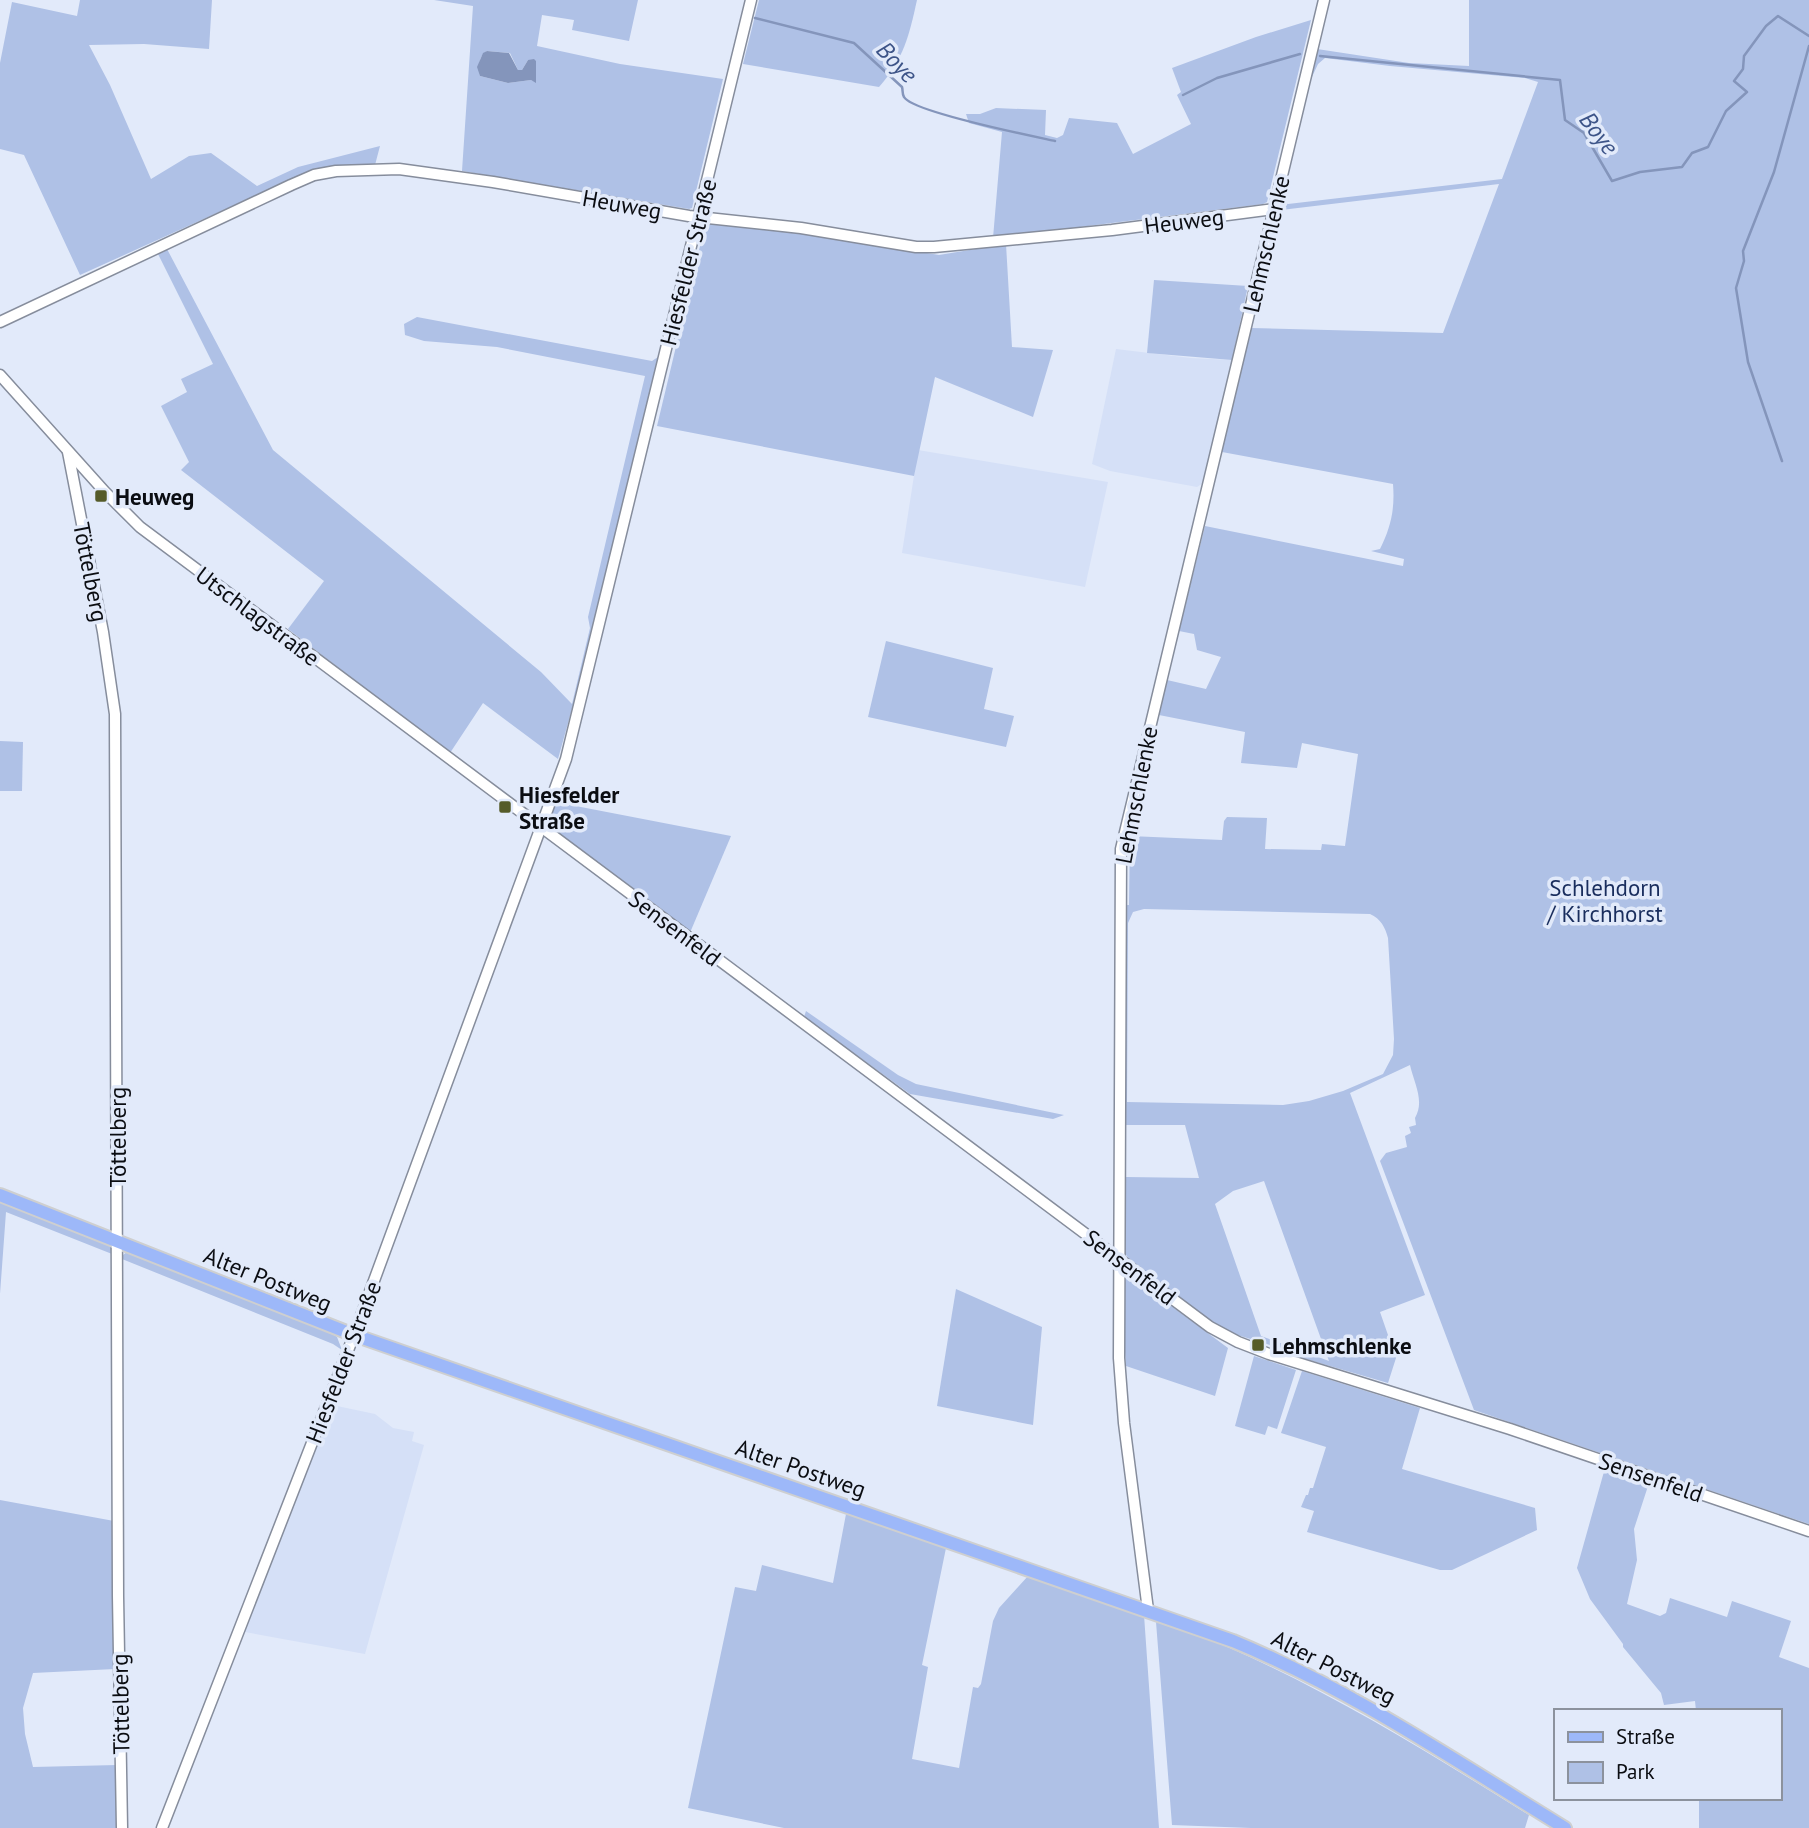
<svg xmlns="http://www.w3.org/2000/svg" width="1809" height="1828" font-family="'PT Sans',sans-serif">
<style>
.built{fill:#d5e0f7}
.green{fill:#afc1e6;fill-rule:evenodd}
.water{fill:#8495bb}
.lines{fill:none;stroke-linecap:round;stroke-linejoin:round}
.stream{stroke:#8495bb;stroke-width:2.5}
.minor-casing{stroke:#868d9c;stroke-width:13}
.major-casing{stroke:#cecfd0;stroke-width:16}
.minor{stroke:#fff;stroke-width:10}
.major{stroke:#9db8f9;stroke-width:12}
.poi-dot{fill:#555b29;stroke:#e2eafa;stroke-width:2.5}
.labels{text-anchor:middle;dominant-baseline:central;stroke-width:7;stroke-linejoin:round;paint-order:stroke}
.street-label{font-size:23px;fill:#0b0d12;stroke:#e2eafa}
.poi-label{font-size:23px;font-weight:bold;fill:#0b0d12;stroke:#e2eafa;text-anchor:start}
.park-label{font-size:23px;fill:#192d5d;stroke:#e2eafa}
.water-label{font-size:24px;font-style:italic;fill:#3d5488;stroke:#e2eafa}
</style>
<rect width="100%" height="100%" fill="#e2eafa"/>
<g class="built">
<path d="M1116,349L1191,358L1232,360L1207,472L1203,483L1197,487L1110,471L1092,464Z"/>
<path d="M918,450L1108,482L1085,587L902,553Z"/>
<path d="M333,1403L337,1406L375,1414L393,1428L414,1432L412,1441L424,1445L365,1654L245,1632Z"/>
</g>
<g class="green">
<path d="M80,0H212L209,49L144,44L89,45L110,85L151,179L189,156L211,153L257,186L298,167L380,146L375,165L312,170L80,275L24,155L0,149V63L12,2L77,16Z"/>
<path d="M434,0H638L629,41L572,30L574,20L542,15L537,46L620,64L723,79L692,208L689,209L462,171L473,6ZM487,51L510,53L518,70H522L528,60L536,61V82L531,80L508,83L480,76C479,67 478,56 487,51Z"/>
<path d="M759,0H917C909,36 904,58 879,87L743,64Z"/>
<path d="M1469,0H1809V1524L1474,1410L1380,1161L1386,1153L1407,1147L1405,1136L1411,1133L1409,1127L1416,1125L1415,1118C1425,1101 1414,1083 1410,1065L1350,1093L1425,1295L1380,1312L1396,1358L1388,1383L1299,1357L1281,1351L1270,1345L1231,1333L1195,1311L1133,1264L1123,1251L1122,1145L1126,1141V1177L1199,1178L1185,1125H1126L1124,1110L1123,905H1129L1130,836L1222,840L1224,821L1227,817L1267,818L1265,849L1321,850L1322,844L1345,846L1358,754L1302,743L1297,768L1241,763L1245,732L1159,715L1167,680L1206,689L1221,657L1197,650L1194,634L1179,631L1205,526L1403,566L1404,559L1371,551L1380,549C1391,527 1395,509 1393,484L1222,452L1251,328L1443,333L1499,184L1281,210L1282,201L1288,204L1502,179L1538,82L1525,78L1390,66L1325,58L1318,64L1311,79L1317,49L1409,63L1469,66ZM1144,909L1370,914C1381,919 1385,927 1388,938L1394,1039L1393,1055L1383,1074L1343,1091L1309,1101L1283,1105L1127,1102L1128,923L1133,912ZM1264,1181L1329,1361L1261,1336L1215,1204L1233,1191Z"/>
<path d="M1311,20L1267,202L1263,204L993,238L1002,132L969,123L966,114H980L996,108L1046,110L1045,135L1057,138L1063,135L1069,118L1117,123L1133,154L1191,124L1177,95L1181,92L1172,68L1256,37Z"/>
<path d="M706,221L766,226L939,255L1006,244L1012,347L1053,350L1033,417L935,377L914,476L657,426Z"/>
<path d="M167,249L273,450L541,672L572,704L590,628L588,617L645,376L497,347L424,341L405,335L404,324L417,317L652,361L661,355L578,705H573L558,759L483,703L450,753L288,629L324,581L181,470L189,462L161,406L187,392L181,379L213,364L158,254Z"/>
<path d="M1154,280L1248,286L1232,360L1147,353Z"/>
<path d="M886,641L993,668L984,709L1014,716L1006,747L868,717Z"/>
<path d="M0,741L23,742L22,791H0Z"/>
<path d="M555,802L731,836L689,935L545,830Z"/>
<path d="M806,1011L898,1075L916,1084L1064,1115L1053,1119L910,1094L804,1017Z"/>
<path d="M0,1202L112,1247V1254L6,1212L0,1294Z"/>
<path d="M127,1252L330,1332L337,1337L342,1350L333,1344L122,1259L123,1255Z"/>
<path d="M1127,1276L1132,1277L1228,1348L1215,1396L1126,1366C1125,1348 1120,1288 1127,1276Z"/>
<path d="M956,1289L1042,1327L1033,1425L937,1406Z"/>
<path d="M1254,1356L1296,1370L1277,1429L1268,1426L1265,1435L1235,1426Z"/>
<path d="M1302,1371L1420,1408L1402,1469L1535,1508L1537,1530L1452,1570H1440L1307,1532L1314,1511L1301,1507L1306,1495H1308L1310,1488H1313L1326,1447L1281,1433Z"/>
<path d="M1605,1468L1649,1483L1634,1529L1637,1560L1627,1604L1660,1616L1666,1613L1670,1598L1727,1617L1732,1601L1791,1621L1779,1657L1809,1668V1828H1699V1798H1779V1711H1696L1695,1701L1664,1705L1661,1693L1623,1647V1644L1590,1599L1577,1568Z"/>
<path d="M0,1500L114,1521L115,1669L33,1673L23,1708L25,1734L33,1767L117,1765L116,1828H0Z"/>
<path d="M846,1514L946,1548L922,1665L928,1667L912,1759L959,1768L973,1687L978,1688L981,1684L993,1621L999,1608L1028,1576L1144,1615L1159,1828H784L688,1808L735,1587L756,1591L762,1565L833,1583Z"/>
<path d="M1156,1622C1181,1631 1207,1638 1232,1649C1336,1695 1432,1755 1529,1815L1525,1828H1251L1172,1825Z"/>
</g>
<path class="water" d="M487,51L509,53L518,70H522L528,60L534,59L536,61V83L531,80L508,83L480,76L477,67L483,53Z"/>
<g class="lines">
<g class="stream">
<path d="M755,18L854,43L902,87C903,90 902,94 904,97C912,112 1032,136 1055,141"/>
<path d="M1320,56L1560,80L1565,120L1584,133L1612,181L1640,172L1682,167L1692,153L1708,147L1726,111L1747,92L1734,81L1743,69L1744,56L1766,26L1778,16L1809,36"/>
<path d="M1183,95L1217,78L1300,54"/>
<path d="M1782,461L1748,362L1736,288L1744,261L1743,251L1774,172L1809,46"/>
</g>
<g class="minor-casing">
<g id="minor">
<path d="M0,322L291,185L314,175L336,171L399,169L493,182L689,216L801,228L916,247H934L1112,230L1274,209"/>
<path d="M0,375L105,492L140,527L1210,1327L1238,1342L1269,1354L1510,1429L1809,1531"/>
<path d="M68,452L103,632L115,714L118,1596L122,1828"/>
<path d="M1148,1610L1124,1423L1119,1358L1121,849L1324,0"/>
<path d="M162,1828L354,1335L566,759L751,0"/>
</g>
</g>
<g class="major-casing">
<path id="major" d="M0,1195L354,1335L1233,1641C1354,1691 1454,1760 1565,1828"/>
</g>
<use href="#minor" class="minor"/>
<use href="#major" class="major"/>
</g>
<g class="poi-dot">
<rect x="94" y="489" width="14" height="14" rx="3.5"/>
<rect x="498" y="800" width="14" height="14" rx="3.5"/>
<rect x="1251" y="1338" width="14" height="14" rx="3.5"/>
</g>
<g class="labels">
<g class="street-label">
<text transform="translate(622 204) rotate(10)">Heuweg</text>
<text transform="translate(1184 221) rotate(-7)">Heuweg</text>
<text transform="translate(1266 244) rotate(-77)">Lehmschlenke</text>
<text transform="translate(688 262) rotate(-76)">Hiesfelder Straße</text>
<text transform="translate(91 572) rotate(79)">Töttelberg</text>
<text transform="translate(258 616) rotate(37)">Utschlagstraße</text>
<text transform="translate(1136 795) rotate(-79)">Lehmschlenke</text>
<text transform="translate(675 928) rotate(37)">Sensenfeld</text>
<text transform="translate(117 1137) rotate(-90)">Töttelberg</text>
<text transform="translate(1130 1267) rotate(37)">Sensenfeld</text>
<text transform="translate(268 1279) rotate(22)">Alter Postweg</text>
<text transform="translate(343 1362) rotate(-69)">Hiesfelder Straße</text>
<text transform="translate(801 1468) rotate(19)">Alter Postweg</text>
<text transform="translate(1651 1477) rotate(19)">Sensenfeld</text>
<text transform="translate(1334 1667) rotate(27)">Alter Postweg</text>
<text transform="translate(120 1704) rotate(-91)">Töttelberg</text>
</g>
<g class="poi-label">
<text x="115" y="496">Heuweg</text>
<text x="519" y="794">Hiesfelder<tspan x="519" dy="26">Straße</tspan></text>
<text x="1272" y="1345">Lehmschlenke</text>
</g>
<g class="park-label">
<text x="1605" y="887">Schlehdorn<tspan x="1605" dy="26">/ Kirchhorst</tspan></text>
</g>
<g class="water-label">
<text transform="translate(897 62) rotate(46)">Boye</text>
<text transform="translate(1599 133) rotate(53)">Boye</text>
</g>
</g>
<rect x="1554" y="1709" width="228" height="91" fill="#e2eafa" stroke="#8c929d" stroke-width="2"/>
<rect x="1568" y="1732" width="35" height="10" fill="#9db8f9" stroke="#8c929d" stroke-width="2"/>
<text x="1616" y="1744" font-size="21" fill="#0b0d12">Straße</text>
<rect x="1568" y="1762" width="35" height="21" fill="#afc1e6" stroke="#8c929d" stroke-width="2"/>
<text x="1616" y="1779" font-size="21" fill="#0b0d12">Park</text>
</svg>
